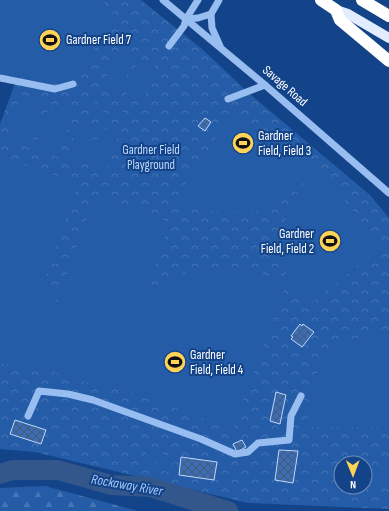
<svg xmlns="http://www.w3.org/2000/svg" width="389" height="511" font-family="'Sofia Sans Condensed',sans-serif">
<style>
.forest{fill:url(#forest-firs)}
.park{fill:url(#park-crowns);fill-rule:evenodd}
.garden{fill:#255ca7}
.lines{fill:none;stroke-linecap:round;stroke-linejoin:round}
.river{stroke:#34578b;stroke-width:20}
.building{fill:url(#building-cross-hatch);stroke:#bfd8fc}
.minor{stroke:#98bdf0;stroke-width:7}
.major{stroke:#e1ecff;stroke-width:10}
.highway{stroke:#fff;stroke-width:12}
.labels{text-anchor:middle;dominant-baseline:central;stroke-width:4;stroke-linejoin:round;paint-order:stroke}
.poi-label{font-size:13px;fill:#fff;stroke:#134388;text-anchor:start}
.street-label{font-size:13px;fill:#fff;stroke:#134388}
.park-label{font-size:13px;fill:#bfd8fc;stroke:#134388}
.water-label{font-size:14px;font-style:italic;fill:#a4c8f7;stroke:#134388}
</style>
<defs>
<pattern id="forest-firs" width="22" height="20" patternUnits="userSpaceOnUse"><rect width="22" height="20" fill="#255ca7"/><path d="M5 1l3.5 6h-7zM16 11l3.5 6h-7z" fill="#4674b4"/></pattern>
<pattern id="park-crowns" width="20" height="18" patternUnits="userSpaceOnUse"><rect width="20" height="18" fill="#255ca7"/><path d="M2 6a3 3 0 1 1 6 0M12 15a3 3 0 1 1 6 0" fill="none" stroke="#4674b4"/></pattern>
<pattern id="building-cross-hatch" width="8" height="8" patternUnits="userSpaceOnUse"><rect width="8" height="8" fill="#3c6db2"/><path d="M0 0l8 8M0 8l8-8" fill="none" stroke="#465975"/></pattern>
</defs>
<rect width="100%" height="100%" fill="#134388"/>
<path class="forest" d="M45,486L138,511H0V488Z"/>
<path class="park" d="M0,0H141L202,49L251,95L370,195L389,218V509L248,503L35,452L0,449V124L17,78L0,74ZM341,463H365V487H341Z"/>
<g class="garden">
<path d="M0,0H100L114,11L84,68L77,75L70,79L54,82L43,81L0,73Z"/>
<path d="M116,51L133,57L120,94L103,88Z"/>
<path d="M138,59L155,65L143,102L126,96Z"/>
<path d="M21,94L45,102L30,148L6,140Z"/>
<path d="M84,99L105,106L102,115L81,108Z"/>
<path d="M50,104L73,112L58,157L34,149Z"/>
<path d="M112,108L132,115L129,124L108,117Z"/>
<path d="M230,116L316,170L310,176L319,169L381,246L304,309C278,272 274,233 297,193C299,189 303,185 306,181L286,197L253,212H219L192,207L175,200Z"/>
<path d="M80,121L97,127L84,163L67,158Z"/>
<path d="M101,128L119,134L106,171L89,165Z"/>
<path d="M0,157L78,183L45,280L41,278L50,288L57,303L95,196L170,222L146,293C158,286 171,278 184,274C202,268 231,265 249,269C262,272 274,280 285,286L233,429L114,385L111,391L63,374L0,363Z"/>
<path d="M389,331V428L307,427C308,412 308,396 313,381C325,351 358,332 389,331Z"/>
<path d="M147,449L176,458L174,463L146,455Z"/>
<path d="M144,459L173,467L171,473L143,465Z"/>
<path d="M365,469L389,470V489H359V487H365Z"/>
</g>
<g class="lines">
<path class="river" d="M0,474L13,470H58L111,485L150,487L228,511"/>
</g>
<g class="building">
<path d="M205,118L211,122L205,131L198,126Z"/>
<path d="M300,324L302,326L303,324L314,332L302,347L291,339L293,337L291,336Z"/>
<path d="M276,392L286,395L280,424L270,421Z"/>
<path d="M15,420L46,430L41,444L10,434Z"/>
<path d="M242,440L246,447L237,452L233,444Z"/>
<path d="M279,450L298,451L293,483L275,480Z"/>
<path d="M181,457L217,462L214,480L179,475Z"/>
</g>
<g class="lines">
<g class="minor">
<path d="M163,0L265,85L389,193"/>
<path d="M219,0L211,14L212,28L220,46"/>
<path d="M186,19L198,18L211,14"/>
<path d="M169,46L184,26L186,19L198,0"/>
<path d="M0,78L55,89L73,84"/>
<path d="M228,99L265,85"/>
<path d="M28,416L39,391L68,394L93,400L201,439L235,454L248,452L258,443L289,440L291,416L301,396"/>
</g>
<path class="major" d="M336,10L348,14L389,38"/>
<g class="highway">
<path d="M321,0L336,10L340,20L389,61"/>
<path d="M362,0L389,16"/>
</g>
</g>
<defs>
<g id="stadium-disc" transform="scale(1.15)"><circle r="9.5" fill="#ffd357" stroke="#134388"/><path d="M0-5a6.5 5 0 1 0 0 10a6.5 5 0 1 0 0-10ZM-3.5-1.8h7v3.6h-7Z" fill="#111"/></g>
</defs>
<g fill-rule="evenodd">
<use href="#stadium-disc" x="50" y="40"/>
<use href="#stadium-disc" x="243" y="143"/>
<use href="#stadium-disc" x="330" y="241"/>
<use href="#stadium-disc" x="175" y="362"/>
</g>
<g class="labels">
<g class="poi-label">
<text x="66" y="40">Gardner Field 7</text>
<text x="258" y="136">Gardner<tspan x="258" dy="15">Field, Field 3</tspan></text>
<text x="314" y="234" text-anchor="end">Gardner<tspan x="314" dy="15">Field, Field 2</tspan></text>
<text x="190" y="355">Gardner<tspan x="190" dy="15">Field, Field 4</tspan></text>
</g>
<g class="street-label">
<text transform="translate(285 86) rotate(41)">Savage Road</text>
</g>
<g class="park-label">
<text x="151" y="150">Gardner Field<tspan x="151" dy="15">Playground</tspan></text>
</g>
<g class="water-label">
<text transform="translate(127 485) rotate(10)">Rockaway River</text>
</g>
</g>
<g transform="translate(353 475) rotate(179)"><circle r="19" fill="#134388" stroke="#718eb8"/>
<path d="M0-3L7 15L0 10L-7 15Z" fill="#ffd357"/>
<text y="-6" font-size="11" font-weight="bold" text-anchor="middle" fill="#ffffff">N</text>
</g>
</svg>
